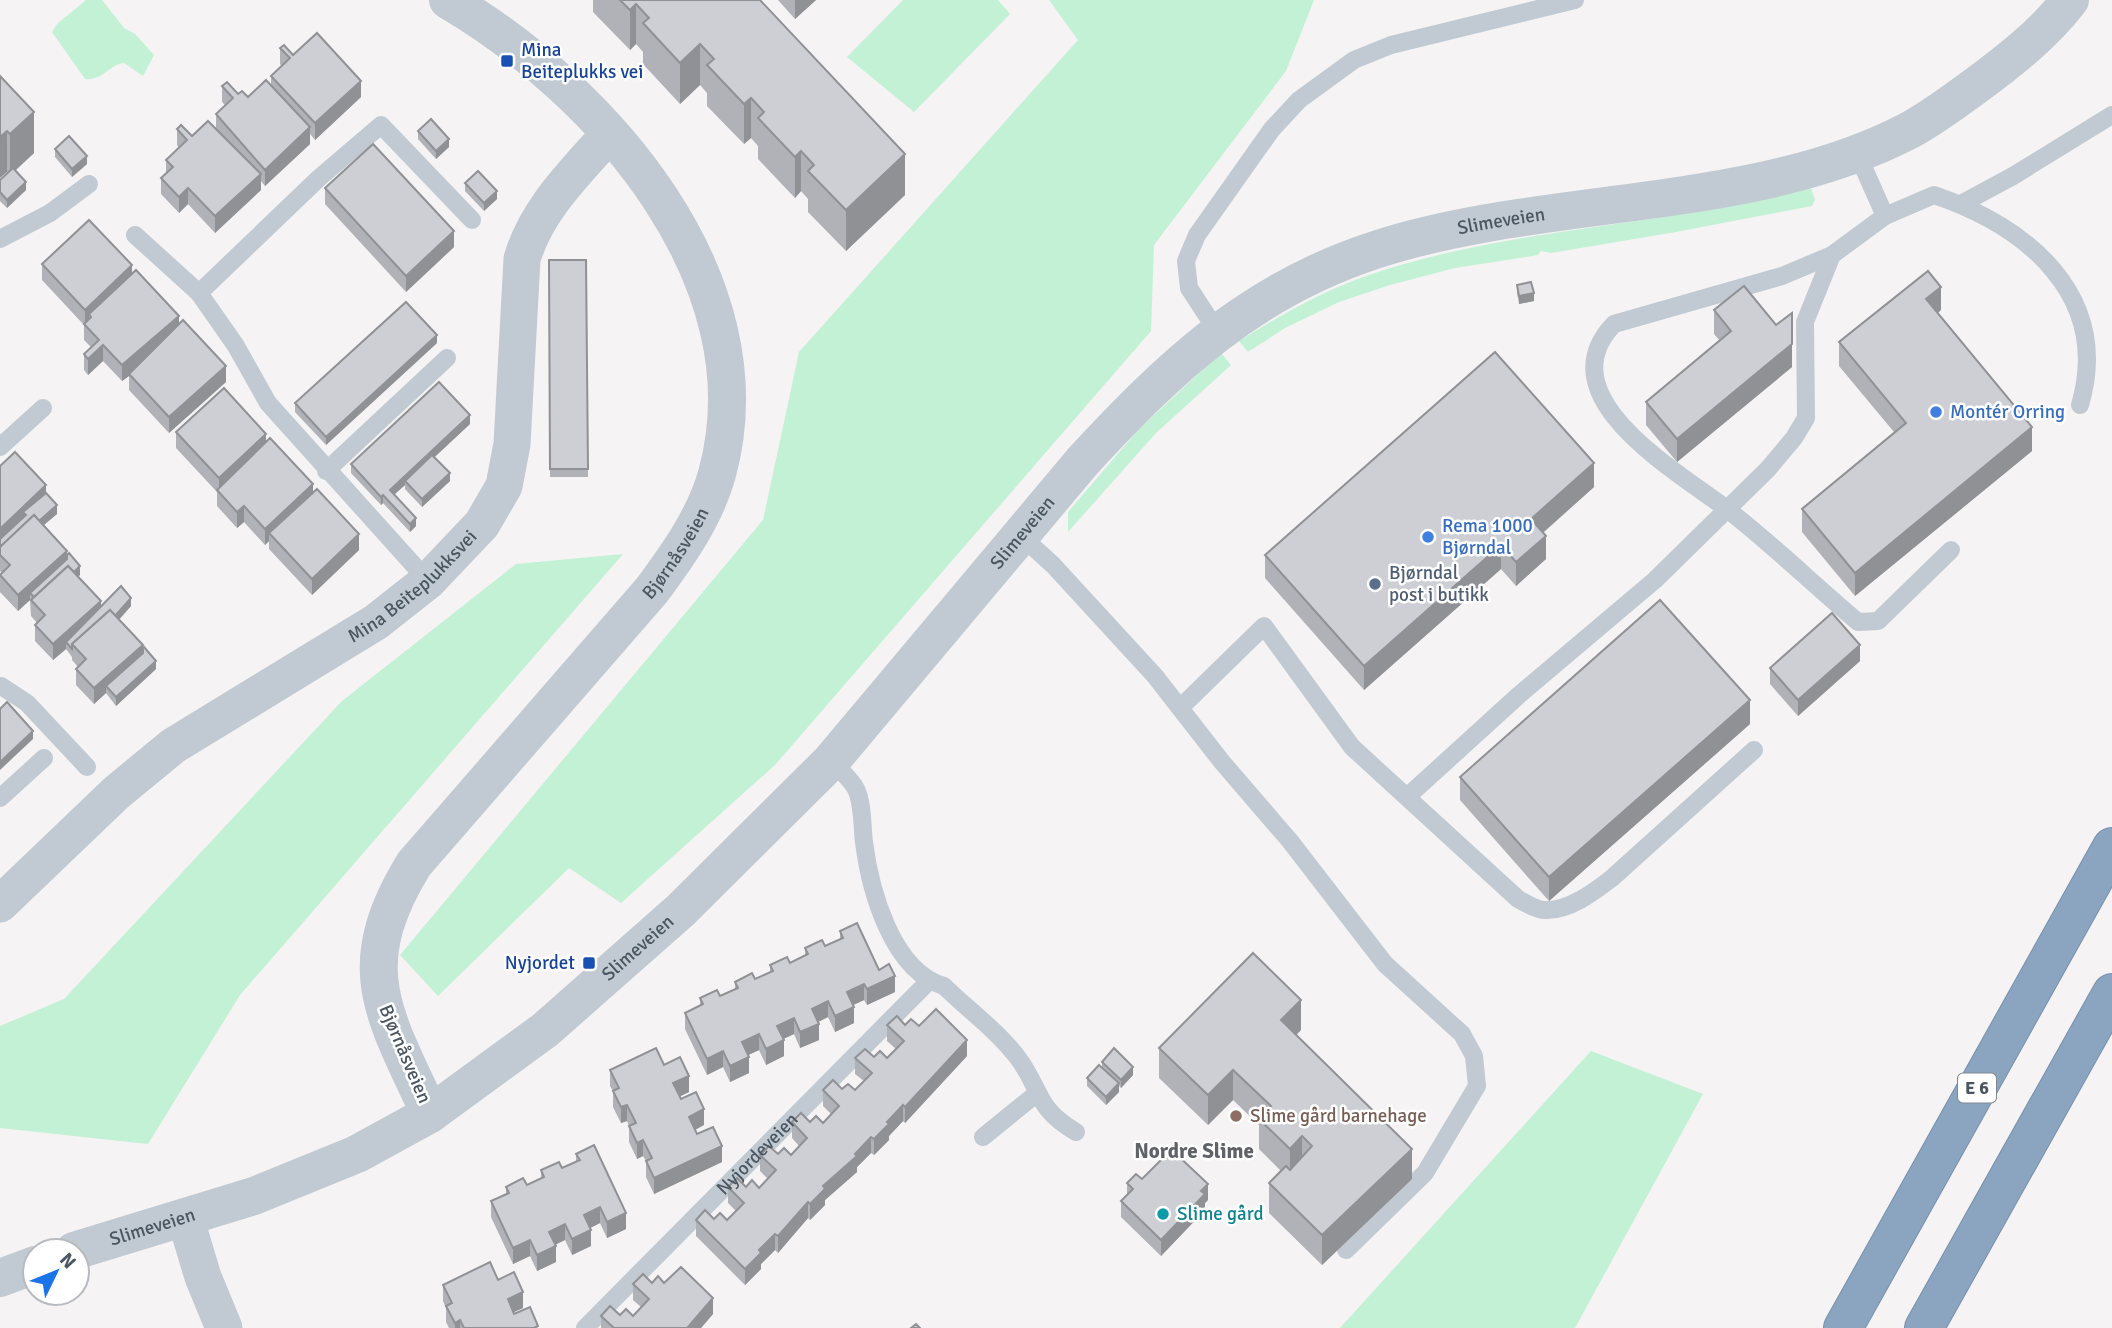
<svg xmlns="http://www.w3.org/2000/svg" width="2112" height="1328" font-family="Signika,sans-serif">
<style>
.green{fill:#c3f1d5}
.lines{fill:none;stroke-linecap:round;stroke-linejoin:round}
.motorway-casing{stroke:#7690ad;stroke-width:40}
.service{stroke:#c1cad2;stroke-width:18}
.minor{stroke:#c1cad2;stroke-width:37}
.tertiary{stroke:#c1cad2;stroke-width:38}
.motorway{stroke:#8ba5c1;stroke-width:38}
.wall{fill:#b0b2b7}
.shaded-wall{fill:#909195}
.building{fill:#cdcfd5;stroke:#909195;stroke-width:2}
.transit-dot{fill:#1a4fb4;stroke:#fff;stroke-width:2.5}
.shop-dot{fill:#3f7fe0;stroke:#fff;stroke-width:2.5}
.service-dot{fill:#5c6f8a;stroke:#fff;stroke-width:2.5}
.education-dot{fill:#8d6e63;stroke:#fff;stroke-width:2.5}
.culture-dot{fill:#0f9aa8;stroke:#fff;stroke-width:2.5}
.labels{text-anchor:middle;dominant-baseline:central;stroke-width:5;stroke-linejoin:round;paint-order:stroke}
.shield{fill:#fff;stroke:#808990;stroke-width:2}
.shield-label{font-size:18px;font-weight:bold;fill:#4a5661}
.transit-label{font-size:19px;fill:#164399;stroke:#fff;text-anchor:start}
.street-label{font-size:19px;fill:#4a5661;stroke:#fff}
.shop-label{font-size:19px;fill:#366cbe;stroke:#fff;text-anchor:start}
.service-label{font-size:19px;fill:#4e5e75;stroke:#fff;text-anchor:start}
.education-label{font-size:19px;fill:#785e54;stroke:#fff;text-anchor:start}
.culture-label{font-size:19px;fill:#0d838f;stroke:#fff;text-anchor:start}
.neighbourhood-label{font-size:21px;font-weight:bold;fill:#5f6368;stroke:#fff}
</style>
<rect width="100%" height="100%" fill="#f5f3f3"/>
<g class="green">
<path d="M86,0H102L124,28L135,34L154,55L143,76L124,63C108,65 103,81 85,79L52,32L57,24Z"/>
<path d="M903,0H998L1010,14L914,112L847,57Z"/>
<path d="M1049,0H1314L1286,71L1154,245L1151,331L775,765L621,903L569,868L438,996L400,955L763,520L799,352L1078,40Z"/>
<path d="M1811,188L1815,200L1812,206L1676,232L1551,253L1541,251L1538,255L1455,268L1390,285L1339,302L1285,328L1248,352L1239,341C1281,315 1324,290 1372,274C1511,227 1668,226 1811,188Z"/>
<path d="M1221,353L1231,365L1156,433L1068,532V512L1139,429Z"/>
<path d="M623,554L240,995L148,1144L0,1128V1026L64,999L342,701L516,564Z"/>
<path d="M1591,1051L1703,1094L1575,1328H1340Z"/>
</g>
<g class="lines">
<g class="motorway-casing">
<g id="motorway">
<path d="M1843,1328L2112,847"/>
<path d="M1924,1328L2112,993"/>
</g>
</g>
<g class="service">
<path d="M1857,153L1885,216"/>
<path d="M1961,204L2013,176L2112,115"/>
<path d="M135,235L199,293L236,346L268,403L428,581"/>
<path d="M0,239L50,213L89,184"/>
<path d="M199,293L319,178L381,125L472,220"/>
<path d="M1217,331L1189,288L1186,261L1197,235L1272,129L1299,100L1354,60L1391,45L1575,0"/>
<path d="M0,447L43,408"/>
<path d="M326,471L447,358"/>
<path d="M1021,536L1053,565L1155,676L1222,762L1290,841L1385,964L1462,1034L1474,1056L1477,1086L1425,1173L1346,1250"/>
<path d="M1951,550L1878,621L1858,622C1814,585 1773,545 1728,510C1679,472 1544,397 1614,324L1782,276L1832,255L1885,216L1934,195C2026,226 2112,295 2080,405"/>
<path d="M1,686L27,703L87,767"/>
<path d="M1181,707L1264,626L1352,747L1518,899C1526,903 1536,910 1545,910C1569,911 1594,892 1612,878L1754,750"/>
<path d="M831,761C839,769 851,779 856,789C863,803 862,827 864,842C870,890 892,971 944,986C967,1009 998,1031 1018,1058C1042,1090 1035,1108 1076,1132"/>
<path d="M1408,796L1519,695L1655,580L1768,469L1794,438L1806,418L1805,322L1832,255"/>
<path d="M0,798L44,758"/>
<path d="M983,1137L1036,1094"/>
<path id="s1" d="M585,1328L929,981"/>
</g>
<g class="minor">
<path id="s2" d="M0,904L116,793L173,746L376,622L428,581L482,524L504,486L512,444L522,259C537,208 576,172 610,133"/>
<path d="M185,1217L203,1277L224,1328"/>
</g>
<g class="tertiary">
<path id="s3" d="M430,1114C384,1014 350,968 414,864L652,590C678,555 705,517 717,474C770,281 603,91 448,0"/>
<path id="s4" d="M74,1251L254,1196L357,1154L430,1114L545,1030L681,910L831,761L1082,462C1169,368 1249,291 1375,250C1543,195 1750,213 1908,131C1931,119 1953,102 1974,87C2008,62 2044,34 2070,0"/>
<path d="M0,1278L35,1265"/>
</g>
<use href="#motorway" class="motorway"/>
</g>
<g class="wall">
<path d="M593,0H760L905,195L846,251L808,212V199L801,191L795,198L758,159V146L751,138L744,144L707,106V93L700,85L680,104L643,64V52L636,44L630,50L593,12Z"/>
<path d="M778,0H816L795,19Z"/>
<path d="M280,48L293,55L361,97L315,140L310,134V144L265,186L261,181V190L215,233L188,204L179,213L161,194V178L166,173V160L179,148L177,145V129L192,136L216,128V114L225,105L222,102V86L238,94L248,97L271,85V76L282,66L280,64Z"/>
<path d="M0,76L34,153L15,171L26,190L7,208L0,201V180L8,173L7,172Z"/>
<path d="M418,131L449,147L436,159L418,139Z"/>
<path d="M55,149L87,164L72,177L55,157Z"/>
<path d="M465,183L497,199L484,211L465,191Z"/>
<path d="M325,188L454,247L406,292L325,204Z"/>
<path d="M549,260H586L588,477H550Z"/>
<path d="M42,264L132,274L179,324L226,382L169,433L129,390V376L122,381L103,361L88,375L84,370V354L91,347L84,340V325L42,280Z"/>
<path d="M1517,285L1534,301L1519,304L1517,293Z"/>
<path d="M1714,310L1776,325L1792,367L1677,462L1646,425V402L1720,341L1714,334Z"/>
<path d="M1941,310L1938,313L2032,451L1855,596L1802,532V509L1894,432L1839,366V342Z"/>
<path d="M437,343L326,445L295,412V403Z"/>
<path d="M470,424L434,457L450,481L422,507L405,489V485L394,495L416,526L410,532L383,503L381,505L351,473V464Z"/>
<path d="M176,432L266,442L313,493L359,550L312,595L269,549V541L265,545L244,522L237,528L217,506V492L176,448Z"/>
<path d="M0,466L46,493L57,514L43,525L67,555L80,575L78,576L101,605L131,606L119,620L143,648L156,669L116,706L106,693L94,704L76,685V669L78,667L72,660V657L66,649L53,660L35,641V625L37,623L31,616L30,600L18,611L0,592V575L2,573L0,571Z"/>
<path d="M1594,487L1543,533L1546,559L1516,586L1501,569L1364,690L1265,578V555Z"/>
<path d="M1860,661L1798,716L1770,684V668Z"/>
<path d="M1750,724L1549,901L1460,800V777Z"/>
<path d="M840,931L879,970L895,992L867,1005L864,1000L853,1005L854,1023L835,1032L828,1017L818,1022L819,1040L800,1048L794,1034L783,1039L784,1056L766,1065L759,1050L748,1055L749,1073L730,1082L723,1067L707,1075L685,1029V1013L700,1006V998L720,996L735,989V982L755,979L770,972V965L790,963L805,956V948L825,946L840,939Z"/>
<path d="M887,1025L919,1026L967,1056L905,1123L903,1121L889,1136V1140L874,1155L871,1153L857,1167V1172L825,1200V1205L810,1220L808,1218L778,1253L775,1250L761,1264V1269L745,1285L696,1236V1220L714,1219L727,1220L736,1211L728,1203V1187L759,1188L768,1179L760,1171V1155H791L799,1146L792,1138V1122L823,1123L831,1114L823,1106V1090H855L864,1081L855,1074V1058H887L896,1049L887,1041Z"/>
<path d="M1301,1030L1296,1035L1412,1179L1322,1265L1269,1213V1183L1281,1171L1259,1149V1125L1233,1100L1208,1125L1159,1078V1048Z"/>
<path d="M1102,1062L1133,1075L1121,1088L1119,1086V1092L1106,1105L1087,1086V1078L1102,1068Z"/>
<path d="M664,1065L689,1092L679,1096L704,1125L695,1130L697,1134L722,1162L654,1194L646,1177V1161L643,1156L637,1159L629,1142V1126L627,1121L621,1123L613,1107V1091L610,1086V1070Z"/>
<path d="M576,1154L626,1229L607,1238L600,1223L590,1228L591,1246L572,1255L565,1240L555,1244L556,1262L537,1271L530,1256L513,1264L491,1217V1201L506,1194V1187L527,1185L541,1178V1170L562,1168L576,1161Z"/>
<path d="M1142,1179L1208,1200L1205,1203V1210L1161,1256L1121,1217V1201L1127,1194V1183Z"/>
<path d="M498,1280L523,1308L513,1312L514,1314L538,1328H449L446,1322V1308L443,1301V1285Z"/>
<path d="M652,1283H664L713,1314L701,1328H601V1316H633L641,1307L633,1300V1284Z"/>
</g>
<g class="shaded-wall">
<path d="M795,0H816L795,19Z"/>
<path d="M636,4V44L630,50V10Z"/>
<path d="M700,44V85L680,104V63Z"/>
<path d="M361,81V97L315,140V123Z"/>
<path d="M751,98V138L744,144V104Z"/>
<path d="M34,112V153L10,175V134Z"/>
<path d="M310,127V144L265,186V170Z"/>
<path d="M7,131V172L0,178V137Z"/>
<path d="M449,139V147L436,159V151Z"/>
<path d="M801,151V191L795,198V157Z"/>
<path d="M905,154V195L846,251V210Z"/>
<path d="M87,156V164L72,177V169Z"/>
<path d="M261,174V190L215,233V216Z"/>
<path d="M26,182V190L7,208V200Z"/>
<path d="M188,188V204L179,213V197Z"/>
<path d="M497,191V199L484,211V203Z"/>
<path d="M454,231V247L406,292V276Z"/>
<path d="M132,265V282L91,317L89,314V322L85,326V310Z"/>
<path d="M1941,287V310L1926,322V299Z"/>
<path d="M1534,293V301L1519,304V296Z"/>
<path d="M1792,313V367L1677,462V439Z"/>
<path d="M179,316V332L129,374V376L122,381V365Z"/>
<path d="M437,335V343L326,445V437Z"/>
<path d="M103,345V361L88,375V359Z"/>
<path d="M226,366V382L169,433V417Z"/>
<path d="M470,415V424L407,483L405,481V485L390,498V490Z"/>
<path d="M2032,427V451L1855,596V573Z"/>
<path d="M266,434V450L219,494V478Z"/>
<path d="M1594,463V487L1531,543V519Z"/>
<path d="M450,473V481L422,507V499Z"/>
<path d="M313,484V500L269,533V541L265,545V529Z"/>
<path d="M46,485V501L0,545V529Z"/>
<path d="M383,495V503L381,505V497Z"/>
<path d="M57,505V514L4,559L0,555Z"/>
<path d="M244,506V522L237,528V512Z"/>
<path d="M416,518V526L410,532V524Z"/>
<path d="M359,534V550L312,595V579Z"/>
<path d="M1546,536V559L1516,586V562Z"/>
<path d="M1501,545V569L1364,690V666Z"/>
<path d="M67,551V567L30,593V600L18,611V595Z"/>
<path d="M80,566V575L38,610V601Z"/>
<path d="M131,598V606L111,628V620Z"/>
<path d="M101,601V617L66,642V649L53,660V644Z"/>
<path d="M143,645V661L106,686V693L94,704V688Z"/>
<path d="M1860,645V661L1798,716V700Z"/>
<path d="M156,661V669L116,706V697Z"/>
<path d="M1750,700V724L1549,901V877Z"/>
<path d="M33,731V739L0,770V762Z"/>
<path d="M895,976V992L867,1005V989Z"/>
<path d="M864,984V1000L847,1008V992Z"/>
<path d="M1301,1000V1030L1281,1050V1020Z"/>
<path d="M828,1001V1017L812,1025V1009Z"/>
<path d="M854,1007V1023L835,1032V1016Z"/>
<path d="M794,1018V1034L777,1042V1026Z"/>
<path d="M819,1024V1040L800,1048V1032Z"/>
<path d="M759,1034V1050L742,1058V1042Z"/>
<path d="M784,1040V1056L766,1065V1049Z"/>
<path d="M967,1040V1056L905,1123V1107Z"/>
<path d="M723,1051V1067L707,1075V1059Z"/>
<path d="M749,1057V1073L730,1082V1066Z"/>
<path d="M1133,1067V1075L1121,1088V1080Z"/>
<path d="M1233,1070V1100L1208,1125V1095Z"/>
<path d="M689,1076V1092L673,1100V1083Z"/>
<path d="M1119,1083V1092L1106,1105V1097Z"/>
<path d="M627,1105V1121L621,1123V1107Z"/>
<path d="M903,1105V1121L889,1136V1140L874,1155V1139L887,1122Z"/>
<path d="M704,1109V1125L689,1133V1117Z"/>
<path d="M1302,1136V1166L1290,1179V1149Z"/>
<path d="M871,1137V1153L857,1167V1172L825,1200V1205L810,1220V1204L823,1186Z"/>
<path d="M643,1140V1156L637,1159V1143Z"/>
<path d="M722,1146V1162L654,1194V1178Z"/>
<path d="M1412,1149V1179L1322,1265V1235Z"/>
<path d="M1208,1184V1200L1205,1203V1210L1161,1256V1240Z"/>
<path d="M808,1202V1218L778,1253V1236Z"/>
<path d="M600,1207V1223L584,1231V1215Z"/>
<path d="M626,1213V1229L607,1238V1222Z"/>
<path d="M565,1224V1240L549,1248V1232Z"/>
<path d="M591,1230V1246L572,1255V1239Z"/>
<path d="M775,1234V1250L761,1264V1269L745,1285V1269L759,1250Z"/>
<path d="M530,1240V1256L513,1264V1248Z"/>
<path d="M556,1246V1262L537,1271V1255Z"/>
<path d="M523,1292V1308L508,1315V1299Z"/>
<path d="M713,1298V1314L701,1328H688Z"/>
<path d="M460,1320V1328H455V1323Z"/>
</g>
<g class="building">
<path d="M620,0H760L905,154L846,210L808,171L814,165L801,151L795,157L758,118L764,112L751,98L744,104L707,65L714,59L700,44L680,63L643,23L649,18L636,4L630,10Z"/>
<path d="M317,33L361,81L315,123L271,76L290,58L280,48L284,45L293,55Z"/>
<path d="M0,76L34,112L10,134L7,131L0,137Z"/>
<path d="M266,80L310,127L265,170L216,114L233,98L222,86L227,82L238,94L242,91L248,97Z"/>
<path d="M431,119L449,139L436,151L418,131Z"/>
<path d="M208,121L261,174L215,216L188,188L179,197L161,178L173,167L166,160L187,140L177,129L181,125L192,136Z"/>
<path d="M69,136L87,156L72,169L55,149Z"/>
<path d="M373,144L454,231L406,276L325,188Z"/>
<path d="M13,168L26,182L7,200L0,192V180Z"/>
<path d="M478,171L497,191L484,203L465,183Z"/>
<path d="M89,220L132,265L85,310L42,264Z"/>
<path d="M549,260H586L588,469H550Z"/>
<path d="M136,270L179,316L122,365L103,345L88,359L84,354L99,340L84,324L91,317L89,314Z"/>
<path d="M1928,271L1941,287L1926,299L2032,427L1855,573L1802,509L1906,423L1839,342Z"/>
<path d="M1531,282L1534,293L1519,296L1517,285Z"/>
<path d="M1744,286L1776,325L1792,313V344L1677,439L1646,402L1731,331L1714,310Z"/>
<path d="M406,302L437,335L326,437L295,403Z"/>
<path d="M183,320L226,366L169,417L129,374Z"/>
<path d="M1495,352L1594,463L1531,519L1546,536L1516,562L1501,545L1364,666L1265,555Z"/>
<path d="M439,382L470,415L390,490L416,518L410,524L383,495L381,497L351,464Z"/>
<path d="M224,388L266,434L219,478L176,432Z"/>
<path d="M270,438L313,484L265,529L244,506L237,512L217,490Z"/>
<path d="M15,452L46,485L0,529V466Z"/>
<path d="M432,455L450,473L422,499L405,481Z"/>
<path d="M317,489L359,534L312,579L269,533Z"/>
<path d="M46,493L57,505L39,521L34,515L0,547V539L26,515L23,512Z"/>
<path d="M34,515L67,551L18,595L0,575L10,565L0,555V547Z"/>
<path d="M69,553L80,566L74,572L68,566L34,597L30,593L67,559V555Z"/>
<path d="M68,566L101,601L53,644L35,625L45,615L31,600Z"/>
<path d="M121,586L131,598L115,616L110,610L72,644V649L66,642Z"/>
<path d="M1660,600L1750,700L1549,877L1460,777Z"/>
<path d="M110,610L143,645L94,688L76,669L86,659L72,644Z"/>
<path d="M1832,613L1860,645L1798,700L1770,668Z"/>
<path d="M144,647L156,661L116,697L106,686L143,653V648Z"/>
<path d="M7,702L33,731L0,762V709Z"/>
<path d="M857,923L879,970L889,964L895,976L867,989L864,984L847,992L854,1007L835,1016L828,1001L812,1009L819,1024L800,1032L794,1018L777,1026L784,1040L766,1049L759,1034L742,1042L749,1057L730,1066L723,1051L707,1059L685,1013L703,1004L700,998L717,990L720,996L738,988L735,982L752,973L755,979L773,971L770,965L787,957L790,963L808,954L805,948L822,940L825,946L843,938L840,931Z"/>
<path d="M1253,953L1301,1000L1281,1020L1412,1149L1322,1235L1269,1183L1286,1166L1290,1170L1312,1146L1302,1136L1290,1149L1259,1119L1271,1106L1233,1070L1208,1095L1159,1048Z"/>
<path d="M936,1009L967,1040L905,1107L903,1105L887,1122L889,1124L874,1139L871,1137L855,1154L857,1156L823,1186L825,1189L810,1204L808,1202L778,1236L775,1234L759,1250L761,1253L745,1269L696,1220L705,1210L714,1219L720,1213L727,1220L744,1203L728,1187L737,1178L746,1187L752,1180L759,1188L776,1170L760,1155L769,1146L778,1154L784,1148L791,1155L807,1138L792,1122L801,1113L810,1122L816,1116L823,1123L839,1106L823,1090L833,1080L842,1089L848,1084L855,1090L872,1073L855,1058L865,1049L874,1057L880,1051L887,1058L904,1041L887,1025L897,1016L905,1025L911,1019L919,1026Z"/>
<path d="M656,1048L664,1065L680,1057L689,1076L673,1083L681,1099L696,1092L704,1109L689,1117L697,1134L713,1127L722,1146L654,1178L646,1161L652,1158L643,1140L637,1143L629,1126L636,1123L627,1105L621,1107L613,1091L619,1088L610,1070Z"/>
<path d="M1114,1048L1133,1067L1121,1080L1102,1062Z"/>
<path d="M1099,1065L1119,1083L1106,1097L1087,1078Z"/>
<path d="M594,1145L626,1213L607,1222L600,1207L584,1215L591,1230L572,1239L565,1224L549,1232L556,1246L537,1255L530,1240L513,1248L491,1201L509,1193L506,1187L523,1178L527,1185L544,1177L541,1170L559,1162L562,1168L580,1160L576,1154Z"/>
<path d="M1174,1152L1208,1184L1201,1191L1205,1194L1161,1240L1121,1201L1133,1189L1127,1183L1136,1174L1142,1179L1165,1156L1168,1158Z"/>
<path d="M490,1262L498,1280L514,1272L523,1292L508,1299L514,1314L530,1307L538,1326L534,1328H464L460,1320L455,1323L446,1306L452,1303L443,1285Z"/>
<path d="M681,1267L713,1298L688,1327L689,1328H614L601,1316L610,1306L620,1315L626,1309L633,1316L649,1299L633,1284L643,1274L652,1283L658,1276L664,1283Z"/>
<path d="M916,1324L920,1328H911Z"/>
</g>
<g class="transit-dot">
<rect x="500" y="54" width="14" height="14" rx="3.5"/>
<rect x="582" y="956" width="14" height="14" rx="3.5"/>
</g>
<g class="shop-dot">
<circle cx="1936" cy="412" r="7"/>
<circle cx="1428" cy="537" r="7"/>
</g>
<circle class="service-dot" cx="1375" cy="584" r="7"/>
<circle class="education-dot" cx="1236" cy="1116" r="7"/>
<circle class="culture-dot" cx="1163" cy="1214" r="7"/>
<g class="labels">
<rect class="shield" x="1958" y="1073.5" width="38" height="29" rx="5"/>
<g class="shield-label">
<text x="1977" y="1088">E 6</text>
</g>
<g class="transit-label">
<text x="521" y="50">Mina<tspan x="521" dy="22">Beiteplukks vei</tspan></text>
<text x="575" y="963" text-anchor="end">Nyjordet</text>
</g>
<g class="street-label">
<text stroke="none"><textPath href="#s4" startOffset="1804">Slimeveien</textPath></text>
<text stroke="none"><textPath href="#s4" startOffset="1216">Slimeveien</textPath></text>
<text stroke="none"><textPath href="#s3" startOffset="674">Bjørnåsveien</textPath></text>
<text stroke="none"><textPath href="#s2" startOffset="523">Mina Beiteplukksvei</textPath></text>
<text stroke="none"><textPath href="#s4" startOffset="649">Slimeveien</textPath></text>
<text transform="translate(405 1054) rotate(67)">Bjørnåsveien</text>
<text stroke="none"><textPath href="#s1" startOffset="245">Nyjordeveien</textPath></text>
<text stroke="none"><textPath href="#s4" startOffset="82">Slimeveien</textPath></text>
</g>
<g class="shop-label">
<text x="1950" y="412">Montér Orring</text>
<text x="1442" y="526">Rema 1000<tspan x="1442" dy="22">Bjørndal</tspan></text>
</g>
<g class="service-label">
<text x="1389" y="573">Bjørndal<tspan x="1389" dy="22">post i butikk</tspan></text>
</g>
<g class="education-label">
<text x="1250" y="1116">Slime gård barnehage</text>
</g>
<g class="culture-label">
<text x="1177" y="1214">Slime gård</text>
</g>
<g class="neighbourhood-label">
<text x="1194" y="1151">Nordre Slime</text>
</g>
</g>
<g transform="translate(56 1272) rotate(47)"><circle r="33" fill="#ffffff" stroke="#b7bbc0" stroke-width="2"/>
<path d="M0-5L12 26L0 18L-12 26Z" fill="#1a73e8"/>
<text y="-10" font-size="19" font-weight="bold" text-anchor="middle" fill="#4a5661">N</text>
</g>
</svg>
